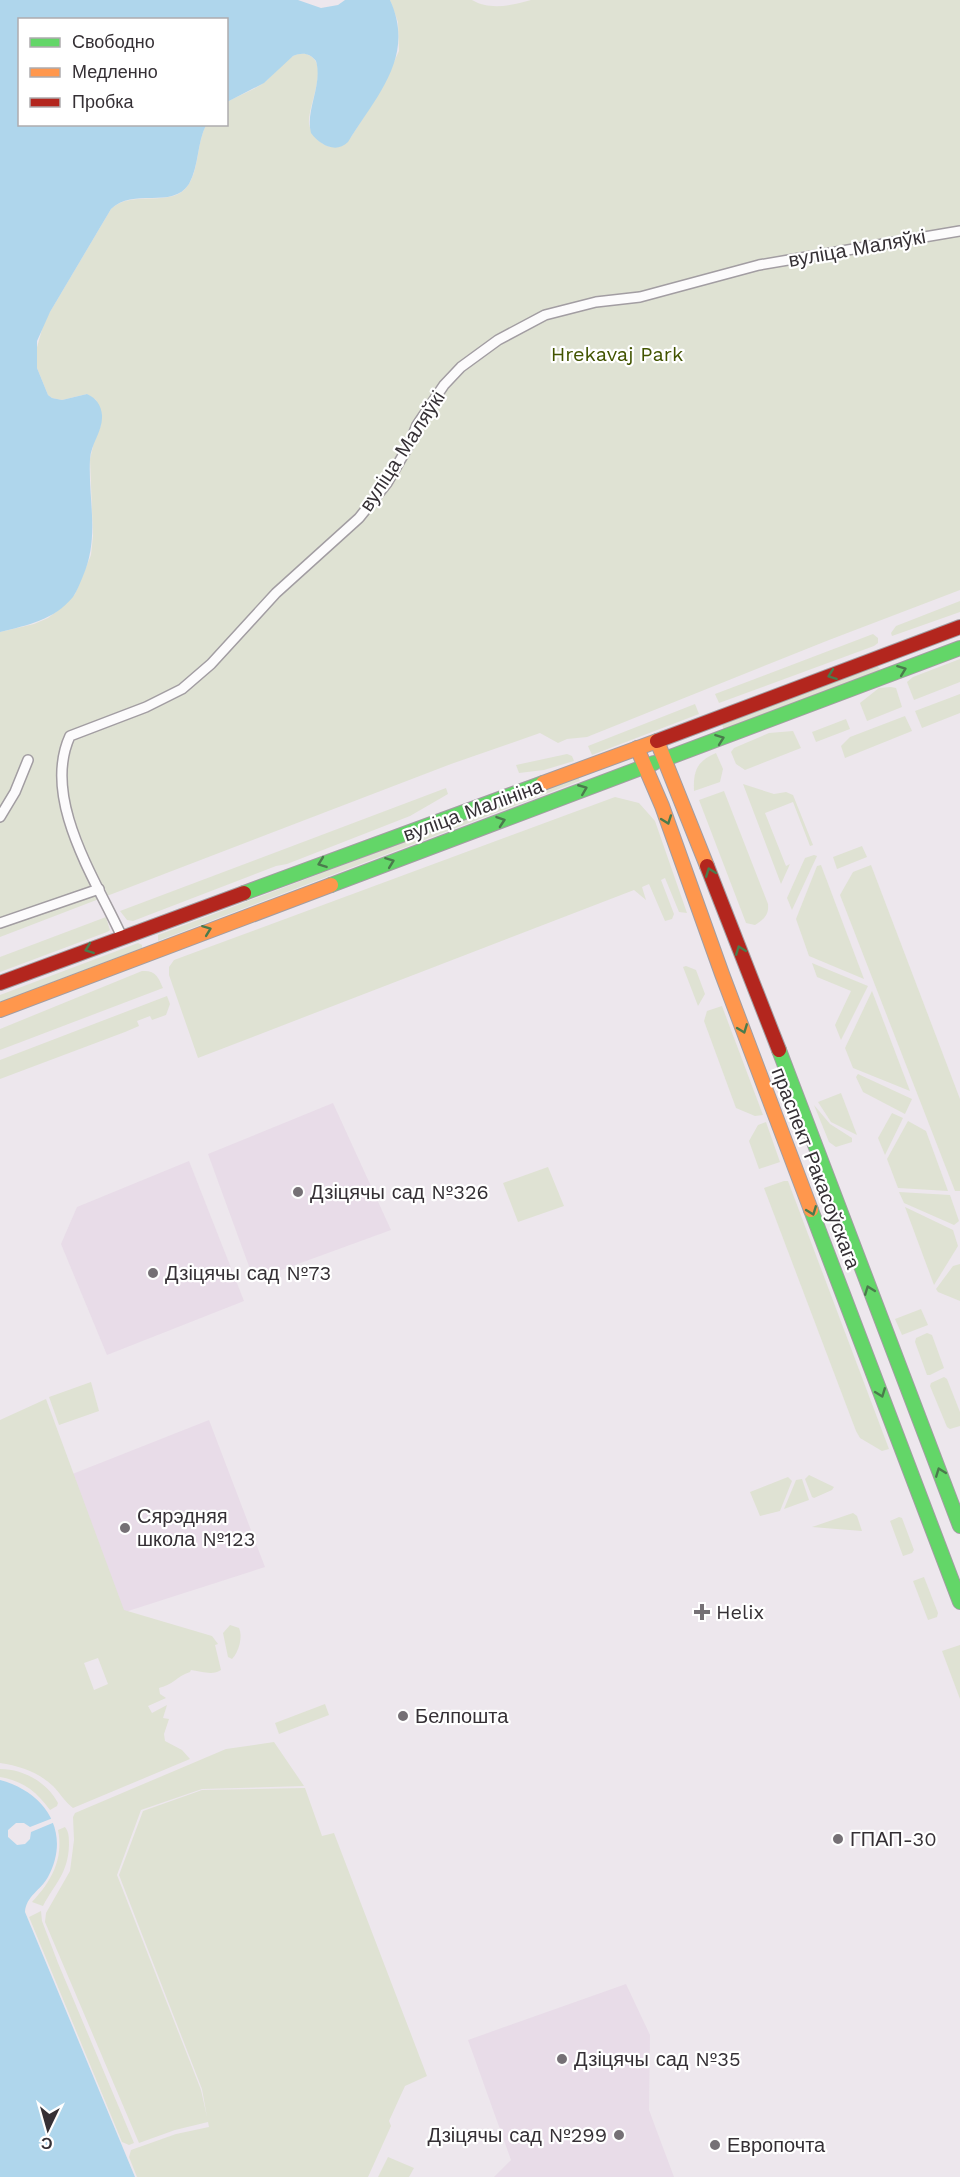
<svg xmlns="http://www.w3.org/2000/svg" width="960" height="2177" font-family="'Work Sans',sans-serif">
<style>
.built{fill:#e8dce8}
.green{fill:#dfe2d3;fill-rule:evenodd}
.water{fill:#afd6ec}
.pier{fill:#ede7ed}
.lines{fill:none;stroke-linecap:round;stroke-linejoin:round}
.street-casing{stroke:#a29da2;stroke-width:12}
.fast-casing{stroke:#a29da2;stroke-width:16}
.slow-casing{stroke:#a29da2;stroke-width:16}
.jam-casing{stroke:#a29da2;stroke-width:16}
.street{stroke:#fcfbfc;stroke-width:9}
.fast{stroke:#63d668;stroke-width:14}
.slow{stroke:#ff974d;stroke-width:14}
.jam{stroke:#b3261e;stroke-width:14}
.oneway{stroke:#4a7b4c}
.poi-dot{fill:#757075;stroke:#fff;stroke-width:2}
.labels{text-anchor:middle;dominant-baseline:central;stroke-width:4.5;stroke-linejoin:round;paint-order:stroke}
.street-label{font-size:20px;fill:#353035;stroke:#fff}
.park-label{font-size:20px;fill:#425400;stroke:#fff}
.poi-label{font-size:20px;fill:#353035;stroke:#fff;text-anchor:start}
</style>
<rect width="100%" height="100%" fill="#ede7ed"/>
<g class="built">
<path d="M333,1103L391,1230L254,1280L208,1154Z"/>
<path d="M189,1161L244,1301L107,1355L61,1244L77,1207Z"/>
<path d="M209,1420L265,1567L125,1612L0,1482L37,1488Z"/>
<path d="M626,1984L650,2035L649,2110L674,2177H494L511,2160L468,2040Z"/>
</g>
<g class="green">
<path d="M390,0H472C491,11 512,5 531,0H960V590L829,640L587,737L567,739L558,743L540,733L451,764L0,937V632L34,624L48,618L62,607L75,594L91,555L93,536L90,459L94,442L101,425L96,400L87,394L62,400L52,398L48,395L37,368L36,351L44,322L111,209C133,188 173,210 189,184C199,167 197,143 206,125L226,124L227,102C240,94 256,90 267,80C278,70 295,44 312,57C328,69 307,108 309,124C311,135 320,144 330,147L351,137L379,93L399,51L398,22Z"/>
<path d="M960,601V612L892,636L891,633L896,626Z"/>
<path d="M873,634L878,638V643L874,646L719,703L715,694Z"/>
<path d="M960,659V682L914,700L907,682L913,677Z"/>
<path d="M876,665L880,669L878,672L725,732L722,725Z"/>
<path d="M891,687L896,688L902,707L867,721L860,703L879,688Z"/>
<path d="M960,694V713L922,728L915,711Z"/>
<path d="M695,704L699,714L592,755L588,746Z"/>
<path d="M905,716L912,731L845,758L841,746L850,737Z"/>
<path d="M846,719L850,729L816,742L812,732Z"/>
<path d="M793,731L801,748L745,770L736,764L731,752L734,748L769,733Z"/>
<path d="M716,753L723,769L720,782L694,791C693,771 697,761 716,753Z"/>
<path d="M567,754L572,756L574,761L544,770L519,773L516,765Z"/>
<path d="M578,776L580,781L158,941V935Z"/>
<path d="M743,784L774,794L786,792L793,795L813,845L810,846L793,802L765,813L786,866L790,864L781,884Z"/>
<path d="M446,788L448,794L410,816L287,864L276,866L133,921L127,920L120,911Z"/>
<path d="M724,791L768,904C769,915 764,919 755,925L746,923L699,800Z"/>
<path d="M615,797L639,803L655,821L687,913L679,912L665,878L661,880L674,914L672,919L665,921L649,884L642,887L646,900L634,890L198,1058L169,975V967L174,960Z"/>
<path d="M862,846L867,857L837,869L833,857Z"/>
<path d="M814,855L817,856L792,910L787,898L805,858Z"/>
<path d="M821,865L864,979L809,956L796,919L817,866Z"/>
<path d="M871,865L960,1099V1191H955L840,895L853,872Z"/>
<path d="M106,917L110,930L107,932L0,972V957Z"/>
<path d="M138,943L142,945V948L0,1002V995Z"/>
<path d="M812,963L868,986L841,1040L835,1025L851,991L817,977Z"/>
<path d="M686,966L696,970L705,994L698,1006L683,967Z"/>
<path d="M142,971C156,970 158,977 163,988L0,1050V1029Z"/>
<path d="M872,991L910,1091L853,1068L845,1048Z"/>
<path d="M167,996L170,1004L166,1015L152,1020L150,1016L137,1021L139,1026L125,1032L0,1079V1060Z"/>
<path d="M722,1006L763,1115L755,1116L736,1108L704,1021L707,1011Z"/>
<path d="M858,1074L912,1099L905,1114L863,1092L856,1077Z"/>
<path d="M841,1093L857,1135L831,1122L818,1102Z"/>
<path d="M814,1105L830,1124L852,1138V1142L836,1147L829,1142Z"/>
<path d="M892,1113L903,1118L885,1155L878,1138Z"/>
<path d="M908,1121L926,1131L948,1191L898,1188L887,1159Z"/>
<path d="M766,1122L780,1162L759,1169L749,1141L758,1125Z"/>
<path d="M548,1167L564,1206L518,1222L503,1183Z"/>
<path d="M784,1181H788L889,1449L882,1451L860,1438L856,1431L764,1188Z"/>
<path d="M899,1192L950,1195L959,1221L954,1225L904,1203Z"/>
<path d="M905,1207L953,1230L958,1246L934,1285Z"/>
<path d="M960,1264V1301L938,1292L936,1289L953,1266Z"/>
<path d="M921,1309L928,1325L902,1335L895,1319Z"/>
<path d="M927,1333L932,1335L944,1368L930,1375H927L915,1342L916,1338Z"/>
<path d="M944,1377L947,1379L960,1412V1426L950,1429L947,1427L930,1386L931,1383Z"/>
<path d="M91,1382L99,1411L59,1425L49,1397Z"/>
<path d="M46,1399L124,1610L212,1636L218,1644L215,1645L221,1670C213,1676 200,1671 191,1670L190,1672C177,1676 173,1685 159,1688L160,1694L166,1698L148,1706L152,1713L167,1705L163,1718L169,1719L164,1734L165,1741L182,1750L190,1759L73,1808C65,1802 60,1793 53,1786C38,1772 20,1766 0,1763V1420ZM98,1658L108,1684L94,1690L84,1663Z"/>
<path d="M809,1475L834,1487L832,1490L814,1498L812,1497L805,1479Z"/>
<path d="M788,1477L792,1481L780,1511L760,1516L750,1492Z"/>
<path d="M802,1479L809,1500L784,1509L796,1480Z"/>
<path d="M853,1513L857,1516L862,1531L812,1527Z"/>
<path d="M899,1517L902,1518L914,1550L912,1553L903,1556L890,1521Z"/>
<path d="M924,1577L938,1613L937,1617L928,1620L913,1581Z"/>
<path d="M230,1625L239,1628C243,1636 239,1652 232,1659L228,1657L223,1633Z"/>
<path d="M960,1645V1699L942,1651Z"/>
<path d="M325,1704L329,1715L279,1734L275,1723Z"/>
<path d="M274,1742L304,1786L202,1789L141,1810L117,1875L201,2090L207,2117L202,2089L119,1875L143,1811L202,1790L305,1788L322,1836L334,1833L427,2076L405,2086L389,2121L391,2126L368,2177H137L129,2157L131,2150L176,2134L209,2127L208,2122L175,2130L139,2143L45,1922L46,1913L70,1871L74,1840L73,1817L75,1813L226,1749Z"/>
<path d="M0,1769C23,1769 47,1782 58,1803L57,1806L50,1810C36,1791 23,1781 0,1777Z"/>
<path d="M65,1827C69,1832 69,1838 69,1845C68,1874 55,1883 43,1906L32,1902C51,1882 64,1859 58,1830Z"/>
<path d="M41,1911L42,1921L58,1963L134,2143L129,2145L122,2142L29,1917Z"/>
<path d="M388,2157L414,2168L409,2177H378Z"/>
</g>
<g class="water">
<path d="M0,0H298L321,8L338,5L345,0H390C416,57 376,96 348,142C336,154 320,145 311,133C305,110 323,85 316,61C310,53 302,52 293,56L264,83L227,102L226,20H20V124L206,125C197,143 199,166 189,184C172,210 133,187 111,209L50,312L37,341V368L48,395L52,398L62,400L87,394C96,398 101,405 102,415C103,431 91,443 90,459C88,500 100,537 83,576C80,583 77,591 73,597C54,620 28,625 0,632Z"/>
<path d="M0,1780C45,1792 72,1832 48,1877C41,1890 26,1896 25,1912L135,2177H0Z"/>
</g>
<path class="pier" d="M53,1818L55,1822L31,1832L30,1839L25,1844L17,1845L8,1837V1830L16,1823H24L30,1827Z"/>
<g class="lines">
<g class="street-casing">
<g id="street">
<path d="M0,817L15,792L28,760"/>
<path d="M0,923L99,889"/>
<path d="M122,937C96,880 41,799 70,736L146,707L182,689L211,664L276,593L359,518L387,483L409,445L417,425L444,385L461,367L498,340L545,315L596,302L640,297L759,265L960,231"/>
</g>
</g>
<g class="fast-casing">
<g id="fast">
<path d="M665,759L960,648"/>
<path d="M331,885L654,763"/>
<path d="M244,893L543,783"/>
<path d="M779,1050L960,1526"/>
<path d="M811,1210L960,1602"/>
</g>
</g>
<g class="slow-casing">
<g id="slow">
<path d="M637,748L662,806L722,974L811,1210"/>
<path d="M543,783L657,741L707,866"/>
<path d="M0,1010L331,885"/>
</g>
</g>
<g class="jam-casing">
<g id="jam">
<path d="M657,741L960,627"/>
<path d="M707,866L779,1050"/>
<path d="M0,983L244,893"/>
</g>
</g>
<use href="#street" class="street"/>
<use href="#fast" class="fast"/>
<use href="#slow" class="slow"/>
<use href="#jam" class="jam"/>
</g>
<defs><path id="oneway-chevron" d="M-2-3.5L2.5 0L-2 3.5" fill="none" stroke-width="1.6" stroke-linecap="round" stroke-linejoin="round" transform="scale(1.5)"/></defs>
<g class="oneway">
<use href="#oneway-chevron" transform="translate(902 670) rotate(-21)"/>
<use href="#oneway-chevron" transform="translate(832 675) rotate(160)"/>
<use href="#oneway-chevron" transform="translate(720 739) rotate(-20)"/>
<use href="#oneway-chevron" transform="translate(583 789) rotate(-22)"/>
<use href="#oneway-chevron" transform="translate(667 820) rotate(70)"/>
<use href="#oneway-chevron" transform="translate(501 821) rotate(-19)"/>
<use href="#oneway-chevron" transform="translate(390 862) rotate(-21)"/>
<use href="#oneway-chevron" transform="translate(322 863) rotate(160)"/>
<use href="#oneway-chevron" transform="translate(710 872) rotate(-111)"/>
<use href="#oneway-chevron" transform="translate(207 930) rotate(-21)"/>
<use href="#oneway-chevron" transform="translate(89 949) rotate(159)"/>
<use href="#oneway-chevron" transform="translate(740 950) rotate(-111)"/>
<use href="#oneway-chevron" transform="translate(743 1029) rotate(69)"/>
<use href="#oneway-chevron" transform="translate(812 1211) rotate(69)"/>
<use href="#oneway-chevron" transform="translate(869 1290) rotate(-111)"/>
<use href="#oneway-chevron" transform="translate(881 1393) rotate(69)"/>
<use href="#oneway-chevron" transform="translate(940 1472) rotate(-111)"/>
</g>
<g class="poi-dot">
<circle cx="298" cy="1192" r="6"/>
<circle cx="153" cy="1273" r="6"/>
<circle cx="125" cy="1528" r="6"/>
<path d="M699 1603h6v6h6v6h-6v6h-6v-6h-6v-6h6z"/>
<circle cx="403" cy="1716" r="6"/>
<circle cx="838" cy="1839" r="6"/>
<circle cx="562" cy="2059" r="6"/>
<circle cx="619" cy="2135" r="6"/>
<circle cx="715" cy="2145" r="6"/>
</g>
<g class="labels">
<g class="street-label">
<text transform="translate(857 248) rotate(-10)">вуліца Маляўкі</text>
<text transform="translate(402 451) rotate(-57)">вуліца Маляўкі</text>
<text transform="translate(473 810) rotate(-20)">вуліца Малініна</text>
<text transform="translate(816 1168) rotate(69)">праспект Ракасоўскага</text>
</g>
<g class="park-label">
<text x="617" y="354">Hrekavaj Park</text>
</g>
<g class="poi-label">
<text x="310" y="1192">Дзіцячы сад №326</text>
<text x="165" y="1273">Дзіцячы сад №73</text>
<text x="137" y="1516">Сярэдняя<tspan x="137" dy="23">школа №123</tspan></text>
<text x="716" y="1612">Helix</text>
<text x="415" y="1716">Белпошта</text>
<text x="850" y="1839">ГПАП-30</text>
<text x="574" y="2059">Дзіцячы сад №35</text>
<text x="607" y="2135" text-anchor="end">Дзіцячы сад №299</text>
<text x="727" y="2145">Европочта</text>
</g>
</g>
<rect x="18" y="18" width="210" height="108" fill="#ffffff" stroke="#aeacae" stroke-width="1.5"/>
<rect x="30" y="38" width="30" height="9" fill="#63d668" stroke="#aeacae" stroke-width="1.5"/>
<text x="72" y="48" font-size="18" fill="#353035">Свободно</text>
<rect x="30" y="68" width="30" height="9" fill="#ff974d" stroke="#aeacae" stroke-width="1.5"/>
<text x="72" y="78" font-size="18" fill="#353035">Медленно</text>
<rect x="30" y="98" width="30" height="9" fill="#b3261e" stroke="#aeacae" stroke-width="1.5"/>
<text x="72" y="108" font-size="18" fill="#353035">Пробка</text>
<g transform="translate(48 2129) rotate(185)" stroke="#ffffff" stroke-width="4.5" paint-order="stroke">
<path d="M0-4.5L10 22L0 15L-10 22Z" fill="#353035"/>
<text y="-9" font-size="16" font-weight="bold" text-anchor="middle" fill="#353035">С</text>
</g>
</svg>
